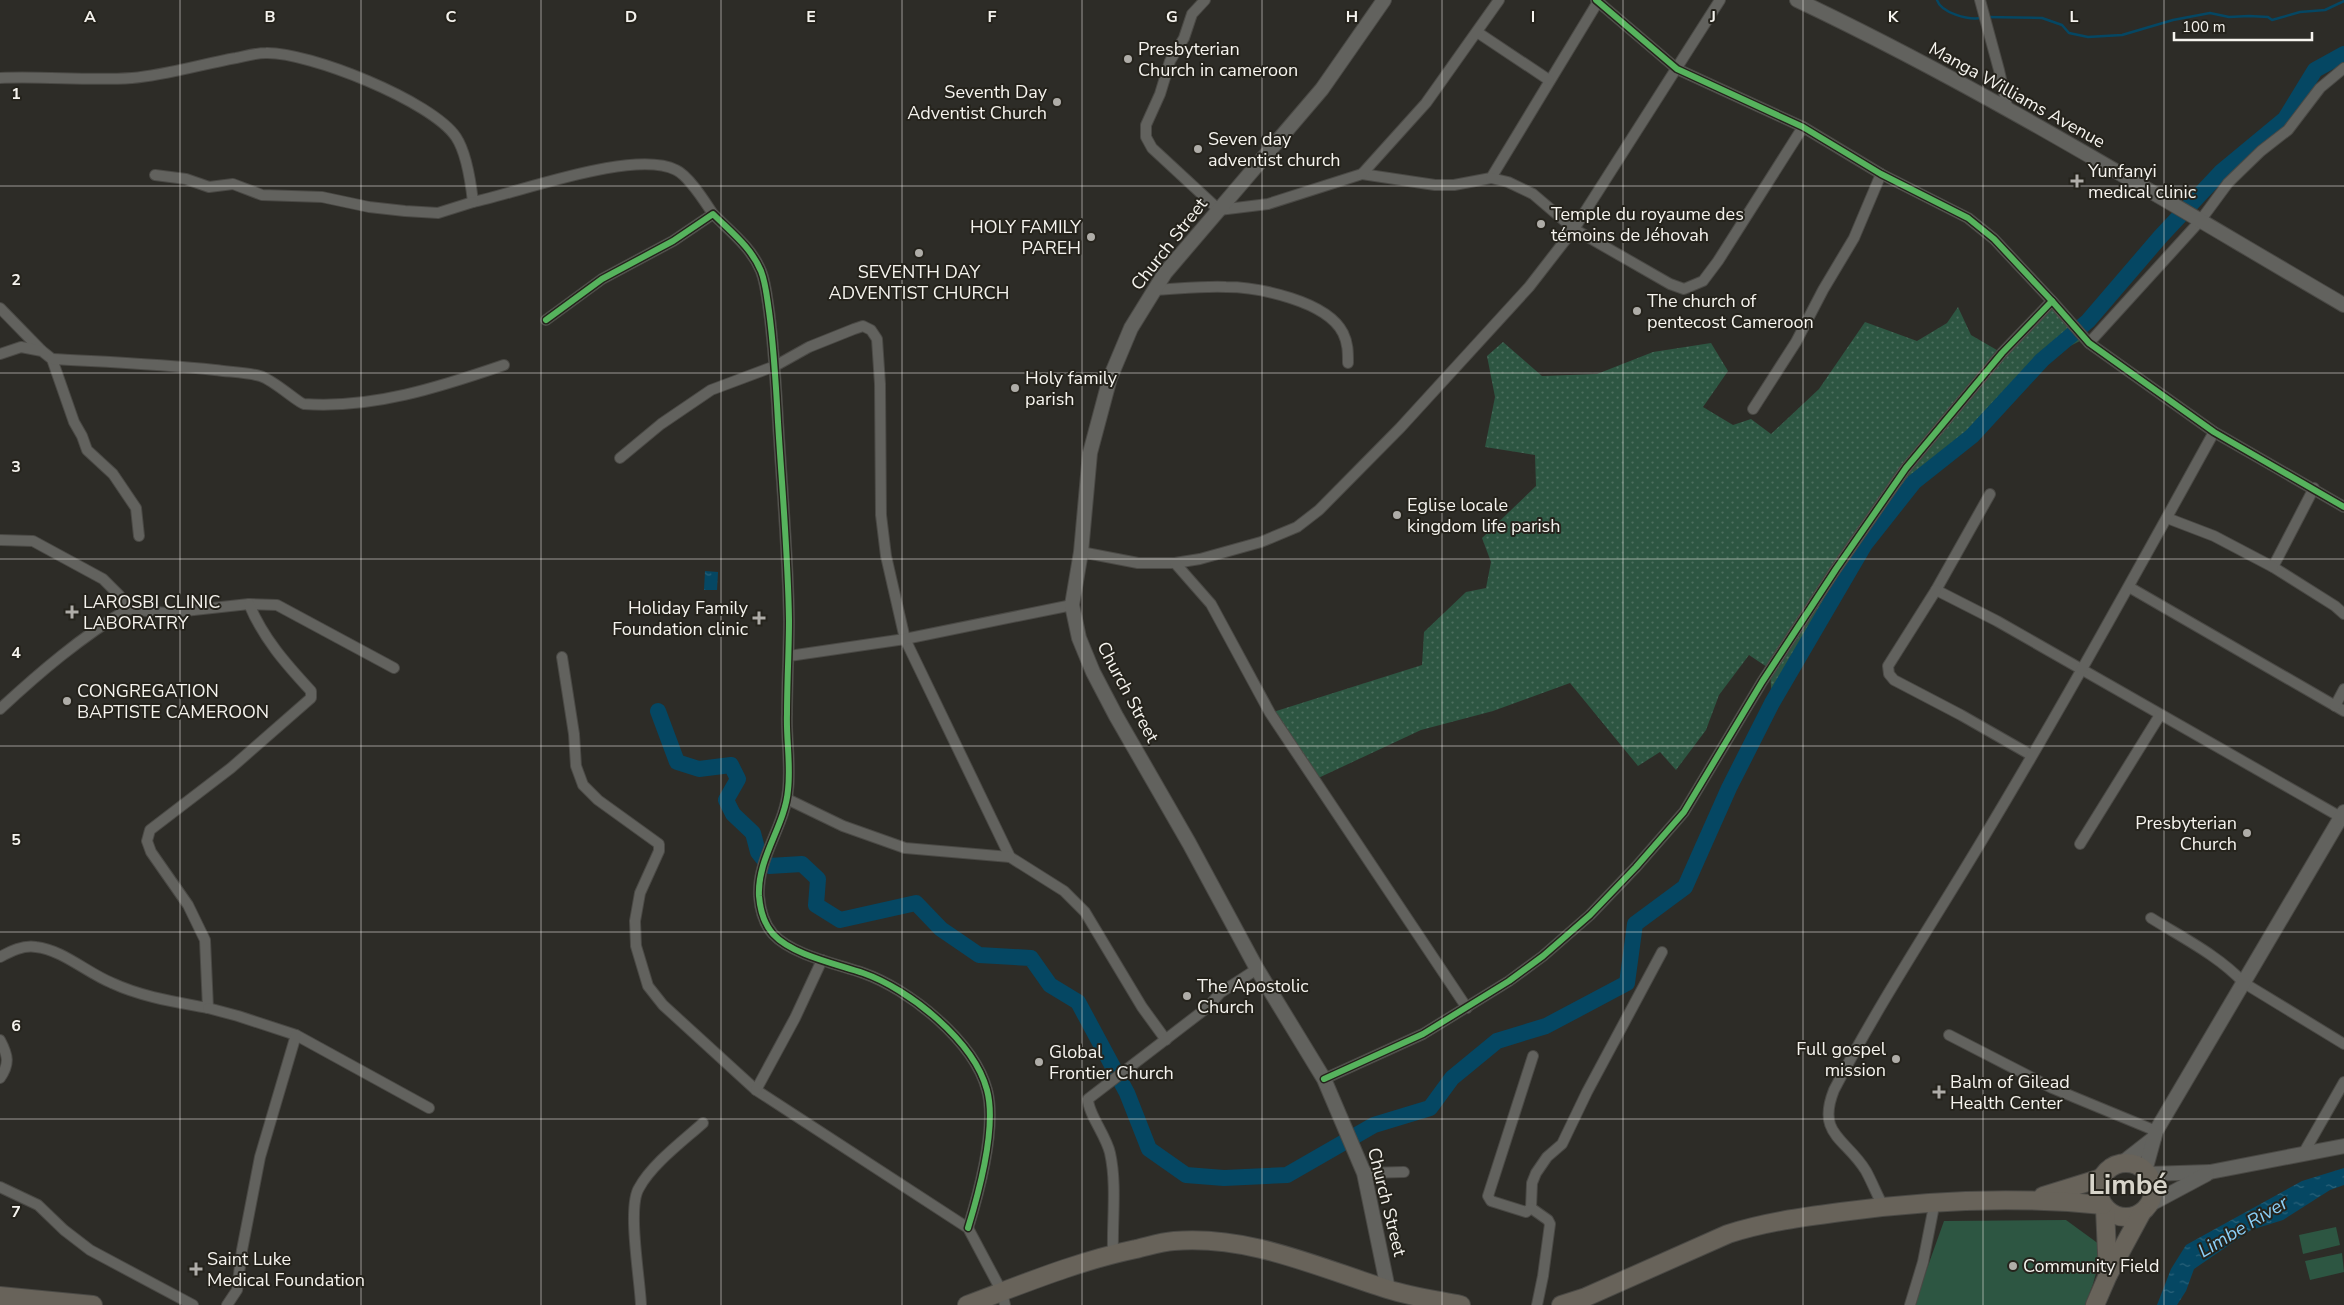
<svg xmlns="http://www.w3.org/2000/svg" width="2344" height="1305" font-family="'Nunito Sans',sans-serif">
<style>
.grass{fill:url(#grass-dots)}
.park{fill:#2d5642}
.water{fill:url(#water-ripples)}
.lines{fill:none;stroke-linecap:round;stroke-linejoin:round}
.stream{stroke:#054763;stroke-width:2.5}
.river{stroke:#054763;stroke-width:16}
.street-casing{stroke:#4a4945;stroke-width:12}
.secondary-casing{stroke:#4a4945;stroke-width:16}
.highway-casing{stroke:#4a4945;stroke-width:20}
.street{stroke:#62625e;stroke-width:10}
.secondary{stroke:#62625e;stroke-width:14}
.highway{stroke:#68635a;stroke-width:18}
.cycleway-casing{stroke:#25231c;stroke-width:9}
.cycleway{stroke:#56b35d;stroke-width:6}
.grid{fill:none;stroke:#f5f3ee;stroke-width:1;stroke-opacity:0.55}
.poi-dot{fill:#afada8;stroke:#25231c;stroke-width:2}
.labels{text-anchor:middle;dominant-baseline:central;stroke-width:4;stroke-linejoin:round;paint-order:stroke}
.poi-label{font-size:18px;fill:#f5f3ee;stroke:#25231c;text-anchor:start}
.street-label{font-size:18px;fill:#f5f3ee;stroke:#25231c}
.water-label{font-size:19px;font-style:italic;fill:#8bcff7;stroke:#25231c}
.town-label{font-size:28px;font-weight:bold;fill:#d8d5cb;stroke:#25231c}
.grid-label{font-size:16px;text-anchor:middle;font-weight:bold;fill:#f5f3ee;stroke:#25231c;stroke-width:4;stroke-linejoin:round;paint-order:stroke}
</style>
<defs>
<pattern id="grass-dots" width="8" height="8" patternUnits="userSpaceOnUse" patternTransform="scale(1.25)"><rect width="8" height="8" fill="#2d5642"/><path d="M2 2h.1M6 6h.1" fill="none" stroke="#4c6f5e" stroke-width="1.8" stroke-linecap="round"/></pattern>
<pattern id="water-ripples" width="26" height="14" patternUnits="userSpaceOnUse" patternTransform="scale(1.25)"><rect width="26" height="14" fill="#054763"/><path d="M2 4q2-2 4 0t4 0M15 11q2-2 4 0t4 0" fill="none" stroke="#2a627a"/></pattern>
</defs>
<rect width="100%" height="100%" fill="#2d2c27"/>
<path class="grass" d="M2052,301L2084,339L2042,360L1972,436L1914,482L1865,544L1772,703L1770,669L1749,655L1719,695L1706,730L1676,770L1660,752L1638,766L1570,683L1493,711L1421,730L1314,780L1270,713L1422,665L1424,632L1466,592L1486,588L1491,562L1482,538L1536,486L1535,455L1485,447L1495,397L1487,356L1503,342L1542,376L1597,374L1653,352L1711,343L1728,371L1703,407L1733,425L1751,419L1771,434L1819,389L1865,322L1917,341L1947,323L1958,307L1971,335L2002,353Z"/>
<g class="park">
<path d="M2066,1220L2103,1247L2093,1284L2085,1305H1914L1944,1221Z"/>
<path d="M2336,1227L2340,1245L2303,1254L2299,1235Z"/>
<path d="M2342,1253L2344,1272L2310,1280L2305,1261Z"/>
</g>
<g class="water">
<path d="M705,571L718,572L717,590H704Z"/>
<path d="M2344,1168V1185L2330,1190L2283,1220L2251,1230L2194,1269L2186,1291L2177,1305H2157L2171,1269L2186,1245L2302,1181Z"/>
</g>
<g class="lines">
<g class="stream">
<path d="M1937,0C1941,13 1968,20 1981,18"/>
<path d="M1986,17L2042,18L2062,25L2069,33L2088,37L2122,35L2173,20L2210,13L2229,17L2249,16L2268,17L2272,20L2300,12L2325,10L2344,1"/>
</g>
<path class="river" d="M658,711L677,762L699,769L731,765L738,779L726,800L733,814L753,833L758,852L769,866L802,864L818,879L816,905L840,920L916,903L941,929L979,955L1031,958L1050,985L1078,1002L1127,1093L1149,1149L1186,1175L1224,1178L1287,1175L1374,1125L1430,1108L1452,1078L1497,1041L1546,1026L1627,983L1635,924L1685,887L1729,788L1772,703L1865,544L1914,482L1972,436L2042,360L2088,321L2161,236L2221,172L2285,119L2315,70L2344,54"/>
<g class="street-casing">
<g id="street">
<path d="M1205,0L1192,14L1184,38L1170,61L1160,94L1146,125V137L1152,148L1219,210L1268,204L1362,174L1435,185H1454L1491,178L1599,0"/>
<path d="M1596,0L1677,69L1803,127L1881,174L1968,218L1994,239L2052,301L2089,343L2214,432L2344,507"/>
<path d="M1980,0L1999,70L2008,111"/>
<path d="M1477,32L1549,80"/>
<path d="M0,78C44,76 88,81 132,78C167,75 202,64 236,58C246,56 256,53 266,53C309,52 432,101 456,137C466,152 471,184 473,202C521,192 634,149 676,170C689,176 705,202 713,214"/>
<path d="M1362,174L1426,103L1499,0"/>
<path d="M155,175L186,179L209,187L233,184L262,195L322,197L369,207L405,211L438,213L473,202"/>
<path d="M1491,178L1508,182L1533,194L1574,229L1670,284L1684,289L1703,281L1718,261L1803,127"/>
<path d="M1153,290C1177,289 1201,286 1226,287C1258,287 1327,301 1343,333C1348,343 1348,352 1348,363"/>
<path d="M0,308L41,350"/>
<path d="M546,320L602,279L673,241L713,214C731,232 751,247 761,271C766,284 767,298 769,311C774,348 776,385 778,422C782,488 788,554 789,620C789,651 787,682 787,714C786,739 791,764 788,790C785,826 757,858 759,896C760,908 764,924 773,934C792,955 837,964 863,973C909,989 974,1041 987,1090C997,1127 979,1192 968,1228"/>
<path d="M2089,343L2200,221L2228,183L2261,151L2288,130L2320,88L2344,68"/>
<path d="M0,354L21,347L42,351L52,359L74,422L82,436L87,450L113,474L136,508L139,536"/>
<path d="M52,359C106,362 161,364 215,370C229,372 246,372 260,376C274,380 298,403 304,404C372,409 440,387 504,365"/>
<path d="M1753,409L1796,342L1823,290L1854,238L1881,174"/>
<path d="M620,458L661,424L711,390L775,366L809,347L854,329L863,326L871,330L877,339L880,384L881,515L886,556L905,639L1010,857L1064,891L1085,912L1142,1007L1166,1040"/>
<path d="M2314,488L2273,567L2335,606L2344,614"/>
<path d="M1990,494L1936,590L1997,621L2344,819"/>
<path d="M2167,518L2214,536L2273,567"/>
<path d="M0,540L33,541L103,579L119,595L128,609"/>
<path d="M1081,552L1138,563H1175L1200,559L1261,542L1297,527L1319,510L1400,428L1529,287L1574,229L1720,0"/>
<path d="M1175,563L1211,604L1270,713L1467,1008"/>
<path d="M2129,587L2344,711"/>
<path d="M1936,590L1888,666L1889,674L1894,680L1961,715L2031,755"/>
<path d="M789,656L905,639L1072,605"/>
<path d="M562,657L574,734L576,766L583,785L598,800L659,844V851L640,893L635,921L636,946L648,986L663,1005L756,1090L968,1228L1002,1292L1005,1305"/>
<path d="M2335,706L2344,689"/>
<path d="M0,709C40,672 81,637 128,609L166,613L249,604L277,605L394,668"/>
<path d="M787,799L843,826L905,848L1010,857"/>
<path d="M2080,844L2160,715"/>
<path d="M2151,918C2183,938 2219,956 2244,983L2344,1044"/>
<path d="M0,957C11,951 23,945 36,947C63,950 87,973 112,983C142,997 176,1002 208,1008L205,940L188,905L151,852L147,841L150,830L231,768L311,698V691C286,664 263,638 249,604"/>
<path d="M208,1008L238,1016L296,1035L429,1108"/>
<path d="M1949,1035L2052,1088L2156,1131"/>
<path d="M0,1040C8,1055 10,1064 0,1078"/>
<path d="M1533,1056L1488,1196L1491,1201L1526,1212L1531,1208L1532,1183L1536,1173L1547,1157L1562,1144L1587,1092L1662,952"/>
<path d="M1324,1079L1423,1034L1509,981L1543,956L1590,915L1636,867L1684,812L1762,682L1836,569L1906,468L2002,353L2052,301"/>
<path d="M756,1090L795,1018L822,960"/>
<path d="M2303,1154L2344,1082"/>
<path d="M1364,1173L1404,1172"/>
<path d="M0,1187L38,1205L64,1230L90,1250L193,1305"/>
<path d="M1883,1206C1877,1195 1872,1182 1866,1171C1846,1138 1816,1135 1834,1090C1879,1003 1934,921 1984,837C2064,704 2139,568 2214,432"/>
<path d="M1531,1208L1548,1220L1550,1224L1543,1276L1537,1305"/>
<path d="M1113,1253C1112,1221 1117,1184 1110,1153C1106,1135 1088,1114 1088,1099L1208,1007L1220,993L1257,969"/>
<path d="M227,1305L237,1290L242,1250L260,1157L296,1035"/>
<path d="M641,1305C640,1279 627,1207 639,1188C652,1164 683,1141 703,1123"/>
<path d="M1910,1305L1923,1262L1935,1201"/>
</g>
</g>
<g class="secondary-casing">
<g id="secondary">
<path d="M1384,0L1322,89L1165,273L1131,328L1110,378L1090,453L1081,552L1072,605L1079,638L1093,672L1116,716L1189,843L1257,969L1324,1079L1364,1173L1388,1289"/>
<path d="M1797,0C1985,89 2164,200 2344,305"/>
<path d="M2122,1163L2154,1138"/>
<path d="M2145,1171L2156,1131L2344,812"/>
<path d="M2148,1174L2210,1172L2344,1146"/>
<path d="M2147,1206L2207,1174"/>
</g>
</g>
<g class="highway-casing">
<g id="highway">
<circle cx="2126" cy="1190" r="27"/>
<path d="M2043,1196L2101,1178"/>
<path d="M2105,1208L2108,1275"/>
<path d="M0,1296L93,1305"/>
<path d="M967,1305C1023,1284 1078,1261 1136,1249C1149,1246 1161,1242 1174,1241C1249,1235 1317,1267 1387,1289C1412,1297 1436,1300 1461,1305"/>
<path d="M1561,1305L1586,1297L1728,1234C1765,1222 1803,1217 1841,1212C1928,1200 2015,1196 2103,1205"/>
<path d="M2095,1305L2108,1275L2142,1212"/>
</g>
</g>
<use href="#street" class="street"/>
<use href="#secondary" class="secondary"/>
<use href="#highway" class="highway"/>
<g class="cycleway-casing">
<g id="cycleway">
<path d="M1596,0L1677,69L1803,127L1881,174L1968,218L1994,239L2052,301L2089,343L2214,432L2344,507"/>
<path d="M546,320L602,279L673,241L713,214C731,232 751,247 761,271C766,284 767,298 769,311C774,348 776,385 778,422C782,488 788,554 789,620C789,651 787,682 787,714C786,739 791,764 788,790C785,826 757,858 759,896C760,908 764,924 773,934C792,955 837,964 863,973C909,989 974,1041 987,1090C997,1127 979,1192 968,1228"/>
<path d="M1324,1079L1423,1034L1509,981L1543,956L1590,915L1636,867L1684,812L1762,682L1836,569L1906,468L2002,353L2052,301"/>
</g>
</g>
<use href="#cycleway" class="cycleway"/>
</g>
<path class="grid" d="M180,0V1305M361,0V1305M541,0V1305M721,0V1305M902,0V1305M1082,0V1305M1262,0V1305M1442,0V1305M1623,0V1305M1803,0V1305M1983,0V1305M2164,0V1305M0,186H2344M0,373H2344M0,559H2344M0,746H2344M0,932H2344M0,1119H2344"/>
<g class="poi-dot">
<circle cx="1128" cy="59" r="5"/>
<circle cx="1057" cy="102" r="5"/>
<circle cx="1198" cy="149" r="5"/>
<path d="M2074.5 173.5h5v5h5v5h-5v5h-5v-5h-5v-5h5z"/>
<circle cx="1541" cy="224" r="5"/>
<circle cx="1091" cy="237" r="5"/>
<circle cx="919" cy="253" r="5"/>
<circle cx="1637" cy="311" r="5"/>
<circle cx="1015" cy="388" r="5"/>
<circle cx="1397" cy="515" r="5"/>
<path d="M69.5 604.5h5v5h5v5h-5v5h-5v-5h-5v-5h5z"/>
<path d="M756.5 610.5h5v5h5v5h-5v5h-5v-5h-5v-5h5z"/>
<circle cx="67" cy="701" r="5"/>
<circle cx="2247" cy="833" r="5"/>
<circle cx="1187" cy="996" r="5"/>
<circle cx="1896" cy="1059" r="5"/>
<circle cx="1039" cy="1062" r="5"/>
<path d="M1936.5 1084.5h5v5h5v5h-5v5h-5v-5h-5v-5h5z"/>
<circle cx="2013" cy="1266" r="5"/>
<path d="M193.5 1261.5h5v5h5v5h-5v5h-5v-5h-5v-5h5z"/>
</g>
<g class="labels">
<g class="poi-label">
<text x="1138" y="49">Presbyterian<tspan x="1138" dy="21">Church in cameroon</tspan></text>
<text x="1047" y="92" text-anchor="end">Seventh Day<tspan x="1047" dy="21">Adventist Church</tspan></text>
<text x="1208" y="139">Seven day<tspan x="1208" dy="21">adventist church</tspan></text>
<text x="2088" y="171">Yunfanyi<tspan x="2088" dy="21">medical clinic</tspan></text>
<text x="1551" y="214">Temple du royaume des<tspan x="1551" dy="21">témoins de Jéhovah</tspan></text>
<text x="1081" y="227" text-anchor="end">HOLY FAMILY<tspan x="1081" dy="21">PAREH</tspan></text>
<text x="919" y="272" text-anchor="middle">SEVENTH DAY<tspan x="919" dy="21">ADVENTIST CHURCH</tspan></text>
<text x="1647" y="301">The church of<tspan x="1647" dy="21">pentecost Cameroon</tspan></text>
<text x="1025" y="378">Holy family<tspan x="1025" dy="21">parish</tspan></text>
<text x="1407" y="505">Eglise locale<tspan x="1407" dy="21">kingdom life parish</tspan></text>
<text x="83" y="602">LAROSBI CLINIC<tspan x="83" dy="21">LABORATRY</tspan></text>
<text x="748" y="608" text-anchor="end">Holiday Family<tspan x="748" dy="21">Foundation clinic</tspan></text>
<text x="77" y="691">CONGREGATION<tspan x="77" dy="21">BAPTISTE CAMEROON</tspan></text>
<text x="2237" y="823" text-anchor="end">Presbyterian<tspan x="2237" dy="21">Church</tspan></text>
<text x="1197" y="986">The Apostolic<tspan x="1197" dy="21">Church</tspan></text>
<text x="1886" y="1049" text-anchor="end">Full gospel<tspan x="1886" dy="21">mission</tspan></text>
<text x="1049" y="1052">Global<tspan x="1049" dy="21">Frontier Church</tspan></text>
<text x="1950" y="1082">Balm of Gilead<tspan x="1950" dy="21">Health Center</tspan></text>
<text x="207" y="1259">Saint Luke<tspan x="207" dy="21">Medical Foundation</tspan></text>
<text x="2023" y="1266">Community Field</text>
</g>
<g class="street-label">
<text transform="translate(2017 95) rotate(29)">Manga Williams Avenue</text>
<text transform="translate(1169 244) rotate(-52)">Church Street</text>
<text transform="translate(1128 692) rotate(62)">Church Street</text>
<text transform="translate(1387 1202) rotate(76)">Church Street</text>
</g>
<g class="water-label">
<text transform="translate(2243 1227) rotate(-31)">Limbe River</text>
</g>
<g class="town-label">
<text x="2128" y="1185">Limbé</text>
</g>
</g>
<g class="grid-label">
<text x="90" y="22">A</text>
<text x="270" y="22">B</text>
<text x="451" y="22">C</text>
<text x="631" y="22">D</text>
<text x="811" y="22">E</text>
<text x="992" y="22">F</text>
<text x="1172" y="22">G</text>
<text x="1352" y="22">H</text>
<text x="1533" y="22">I</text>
<text x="1713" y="22">J</text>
<text x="1893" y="22">K</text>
<text x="2074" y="22">L</text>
<text x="16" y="99">1</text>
<text x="16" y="285">2</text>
<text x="16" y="472">3</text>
<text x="16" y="658">4</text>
<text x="16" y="845">5</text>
<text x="16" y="1031">6</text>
<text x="16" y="1217">7</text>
</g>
<path d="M2174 32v8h138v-8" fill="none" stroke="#f5f3ee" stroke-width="2.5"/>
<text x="2182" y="32" font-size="15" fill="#f5f3ee" stroke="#25231c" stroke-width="4" paint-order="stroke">100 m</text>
</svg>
